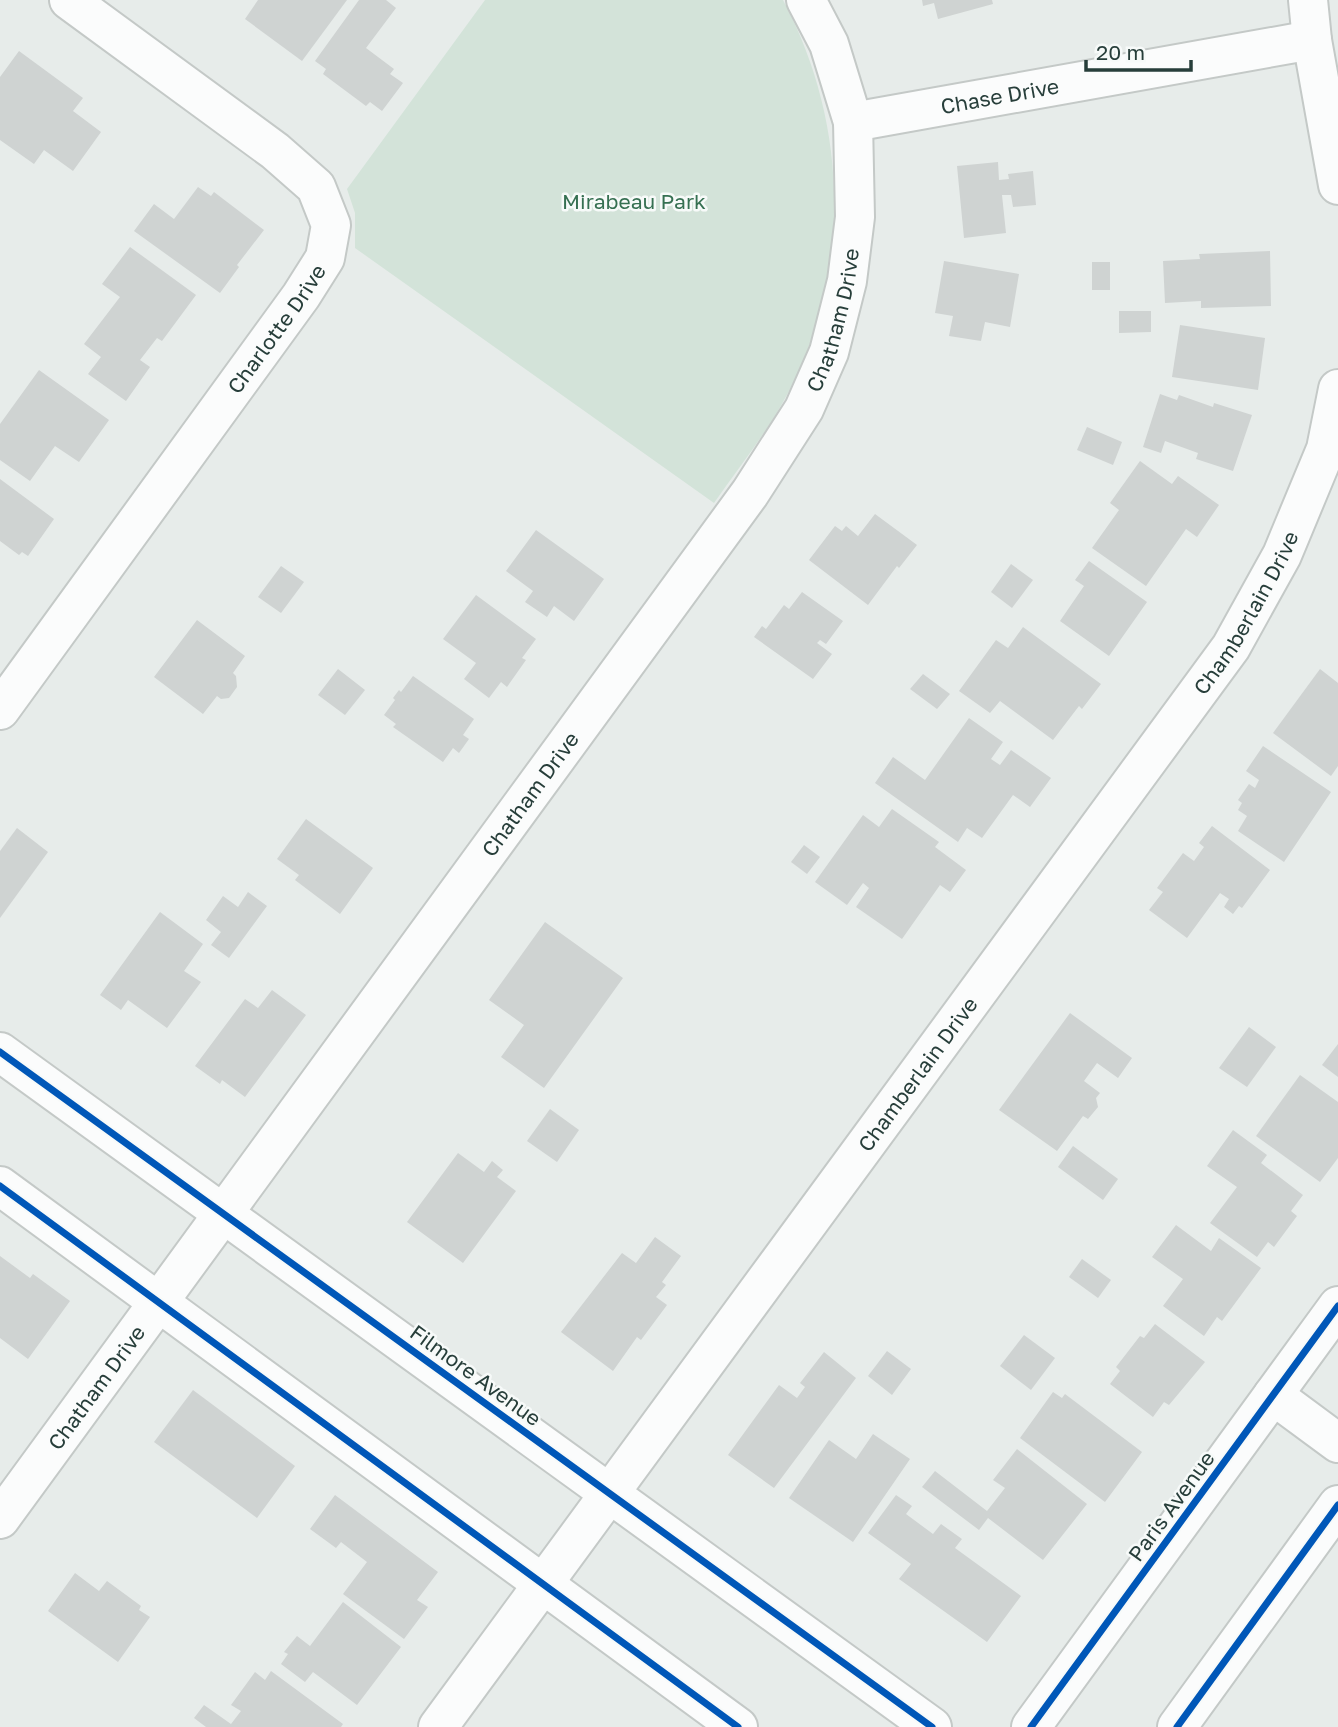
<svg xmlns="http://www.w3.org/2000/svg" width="1338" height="1727" font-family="'Golos Text',sans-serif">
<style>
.park{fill:#d3e3d9}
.building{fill:#cfd3d2}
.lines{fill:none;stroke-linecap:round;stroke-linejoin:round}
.minor-casing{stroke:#c4c9c7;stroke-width:42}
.minor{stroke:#fbfcfc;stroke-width:38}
.cycleway-casing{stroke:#f7faf9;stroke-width:11}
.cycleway{stroke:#0057b8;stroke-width:7}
.labels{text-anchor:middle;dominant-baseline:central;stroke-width:5;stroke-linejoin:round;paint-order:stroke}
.street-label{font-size:21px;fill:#273e3a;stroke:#f7faf9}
.park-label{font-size:21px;fill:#367052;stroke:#f7faf9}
</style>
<rect width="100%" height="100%" fill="#e7ecea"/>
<path class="park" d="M485,0H783C848,122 853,270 788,393C767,433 739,467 714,503L355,248V213L347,189Z"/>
<g class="building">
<path d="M258,0H347L302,61L245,19Z"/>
<path d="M359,0H386L396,8L366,48L394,69L390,74L403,83L382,111L370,102L366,106L323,74L326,69L315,61Z"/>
<path d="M922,0H992L993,4L938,19L934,3L923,6Z"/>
<path d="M19,51L83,98L73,111L101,132L73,171L44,150L34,164L0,140V77Z"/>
<path d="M998,162L999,180L1009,179L1008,174L1033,171L1036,205L1013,207L1011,195H1002L1006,233L964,238L957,166Z"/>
<path d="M198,187L211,196L214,192L264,230L237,265L239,267L220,293L134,231L154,204L174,219Z"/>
<path d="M130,247L196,295L162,341L157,338L140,360L150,367L126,401L88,374L101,357L84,344L120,297L102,284Z"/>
<path d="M1270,251L1271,306L1201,308V301L1165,303L1163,261L1200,259L1199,254Z"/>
<path d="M944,261L1019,274L1010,327L985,322L981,341L949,336L953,316L935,313Z"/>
<rect x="1092" y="262" width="18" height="28"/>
<path d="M1119,311H1151V332L1119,333Z"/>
<path d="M1180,325L1265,338L1258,390L1172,377Z"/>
<path d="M39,370L109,420L79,462L55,446L30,481L0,460V424Z"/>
<path d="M1160,394L1177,400L1179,395L1213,407L1214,403L1252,415L1233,471L1196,459L1198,453L1165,441L1161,453L1143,447Z"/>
<path d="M1087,427L1122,442L1113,465L1077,450Z"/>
<path d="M1140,461L1172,484L1178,476L1219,505L1197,537L1186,529L1146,586L1092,548L1119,510L1110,503Z"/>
<path d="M0,479L54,519L28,556L22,552L19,555L0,541Z"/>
<path d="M875,514L917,545L899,568L897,566L868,605L809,560L835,526L842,531L846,526L858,536Z"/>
<path d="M536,530L604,579L574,621L554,606L547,617L525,602L533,591L506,571Z"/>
<path d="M1089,561L1147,602L1109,656L1060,621L1084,586L1075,580Z"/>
<path d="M1011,564L1033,580L1012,608L991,592Z"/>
<path d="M281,566L304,582L281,613L258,597Z"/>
<path d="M802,592L843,621L826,644L820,640L817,643L832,654L813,679L754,637L762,626L766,629L784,605L789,609Z"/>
<path d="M476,595L536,639L522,658L526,660L507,687L501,682L489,698L464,679L476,663L443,639Z"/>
<path d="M197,620L245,656L233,673L236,676L237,687L229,698L221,699L217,696L203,714L154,677Z"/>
<path d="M1023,627L1101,684L1082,709L1079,706L1053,740L1000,701L990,713L959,691L996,640L1008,648Z"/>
<path d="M338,669L365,690L345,715L318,695Z"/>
<path d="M1320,669L1338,683V766L1331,776L1273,733Z"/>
<path d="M923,674L950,694L937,709L910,689Z"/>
<path d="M413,676L474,719L463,735L469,739L459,753L453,748L443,762L393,727L396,724L384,715L395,700L393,698L399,690L401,692Z"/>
<path d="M969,718L1003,742L991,759L1000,765L1011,750L1051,778L1030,807L1013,795L982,838L967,828L958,842L875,783L893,757L925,780Z"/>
<path d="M1263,746L1331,792L1284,862L1238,831L1247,816L1238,810L1242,803L1238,800L1249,784L1255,788L1259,780L1246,771Z"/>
<path d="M892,809L939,842L935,847L966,870L950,892L940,885L902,939L856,907L869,888L863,883L847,905L815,882L863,815L879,827Z"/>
<path d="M306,819L373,868L340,914L295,880L299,875L277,859Z"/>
<path d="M1212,826L1270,870L1242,908L1239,906L1233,914L1224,907L1229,899L1220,893L1187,938L1149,910L1163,892L1157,888L1183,853L1194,861L1204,847L1199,843Z"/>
<path d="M17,828L48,852L0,918V851Z"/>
<path d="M804,845L820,857L807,874L791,862Z"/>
<path d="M248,892L267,906L229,958L211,945L221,932L206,920L223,896L238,907Z"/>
<path d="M160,912L203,944L184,971L201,982L167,1028L128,1000L121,1010L100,995Z"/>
<path d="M545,922L623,978L544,1088L501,1057L524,1025L489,1000Z"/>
<path d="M272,990L306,1015L245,1097L222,1080L220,1084L195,1066L245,999L258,1008Z"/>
<path d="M1070,1013L1132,1058L1118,1078L1097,1063L1084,1081L1100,1093L1096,1098L1098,1107L1088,1119L1083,1116L1057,1151L999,1110Z"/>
<path d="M1249,1027L1276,1047L1247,1087L1219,1068Z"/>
<path d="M1338,1044V1077L1322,1065Z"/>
<path d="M1300,1075L1338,1102V1158L1320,1182L1256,1136Z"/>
<path d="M550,1109L579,1130L557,1162L527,1141Z"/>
<path d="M1233,1130L1267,1155L1261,1163L1303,1195L1291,1211L1297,1216L1274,1247L1268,1242L1257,1257L1210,1223L1237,1187L1207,1166Z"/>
<path d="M1073,1146L1118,1179L1103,1200L1058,1167Z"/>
<path d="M458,1153L484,1172L492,1161L503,1170L497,1177L516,1191L463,1263L407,1222Z"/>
<path d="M1176,1225L1211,1251L1219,1238L1261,1268L1222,1321L1217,1317L1204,1336L1163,1306L1183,1279L1152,1257Z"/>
<path d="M655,1237L681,1256L662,1282L666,1285L656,1297L667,1305L641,1340L637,1337L613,1371L561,1332L622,1253L636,1263Z"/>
<path d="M0,1256L30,1278L33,1274L70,1301L28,1359L0,1338Z"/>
<path d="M1082,1259L1111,1280L1098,1298L1069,1277Z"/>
<path d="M1155,1324L1205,1362L1169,1405L1164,1402L1153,1417L1110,1384L1120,1371L1116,1367L1140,1336L1144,1338Z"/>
<path d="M1024,1335L1055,1358L1031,1390L1000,1366Z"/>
<path d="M887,1351L911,1369L892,1395L868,1376Z"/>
<path d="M824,1352L856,1378L774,1488L728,1455L779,1385L797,1398L805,1387L800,1383Z"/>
<path d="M193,1390L295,1466L257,1518L154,1442Z"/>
<path d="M1053,1392L1062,1398L1065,1394L1142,1452L1105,1502L1020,1438Z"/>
<path d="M873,1434L910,1459L853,1542L789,1498L829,1440L856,1459Z"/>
<path d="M1017,1449L1087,1504L1043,1560L988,1518L979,1530L922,1487L935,1471L987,1511L1005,1488L993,1480Z"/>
<path d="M335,1495L438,1572L417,1600L428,1607L404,1639L343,1594L367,1562L341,1542L336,1548L310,1529Z"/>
<path d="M896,1495L912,1506L906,1514L933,1534L941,1524L962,1539L955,1548L1021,1596L987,1642L899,1579L911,1564L868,1533Z"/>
<path d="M75,1573L99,1591L107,1581L141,1606L139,1610L150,1617L118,1662L48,1611Z"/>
<path d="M343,1602L401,1647L357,1705L313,1672L305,1682L281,1664L288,1654L284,1652L297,1636L310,1646Z"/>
<path d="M271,1671L343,1724L341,1727H206L194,1718L204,1705L231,1724L241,1711L231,1705L255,1672L265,1680Z"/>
</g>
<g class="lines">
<g class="minor-casing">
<g id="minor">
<path d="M1308,0L1312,40L1338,185"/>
<path id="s1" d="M853,122L1312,40"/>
<path id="s2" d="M0,710L301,296L325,258L331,225L316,187L275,151L69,0"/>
<path d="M0,1052L932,1727"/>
<path d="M0,1186L738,1727"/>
<path d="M1273,1395L1338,1443"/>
<path id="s3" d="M0,1519L750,493L804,409L829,352L847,281L855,217L853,122L829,44L806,0"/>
<path id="s4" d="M438,1727L1231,647L1282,555L1326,449L1338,389"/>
<path d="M1031,1727L1338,1306"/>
<path d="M1177,1727L1338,1505"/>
</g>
</g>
<use href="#minor" class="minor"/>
<g class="cycleway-casing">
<g id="cycleway">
<path d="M0,1052L932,1727"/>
<path d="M0,1186L738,1727"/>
<path d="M1031,1727L1338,1306"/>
<path d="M1177,1727L1338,1505"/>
</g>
</g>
<use href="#cycleway" class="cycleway"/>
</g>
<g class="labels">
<g class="street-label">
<text stroke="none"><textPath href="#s1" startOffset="149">Chase Drive</textPath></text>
<text stroke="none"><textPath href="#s3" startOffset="1465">Chatham Drive</textPath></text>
<text stroke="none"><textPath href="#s2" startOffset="471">Charlotte Drive</textPath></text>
<text stroke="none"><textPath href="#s4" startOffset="1377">Chamberlain Drive</textPath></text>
<text stroke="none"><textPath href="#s3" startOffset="898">Chatham Drive</textPath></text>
<text stroke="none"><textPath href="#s4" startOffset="810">Chamberlain Drive</textPath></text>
<text transform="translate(476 1375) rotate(36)">Filmore Avenue</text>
<text stroke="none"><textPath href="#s3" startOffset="163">Chatham Drive</textPath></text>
<text transform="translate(1171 1506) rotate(-54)">Paris Avenue</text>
</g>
<g class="park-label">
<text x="634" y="201">Mirabeau Park</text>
</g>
</g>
<path d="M1086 60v10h105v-10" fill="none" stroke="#273e3a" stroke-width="3.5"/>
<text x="1096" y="60" font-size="21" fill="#273e3a" stroke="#f7faf9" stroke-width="5" paint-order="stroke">20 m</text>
</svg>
